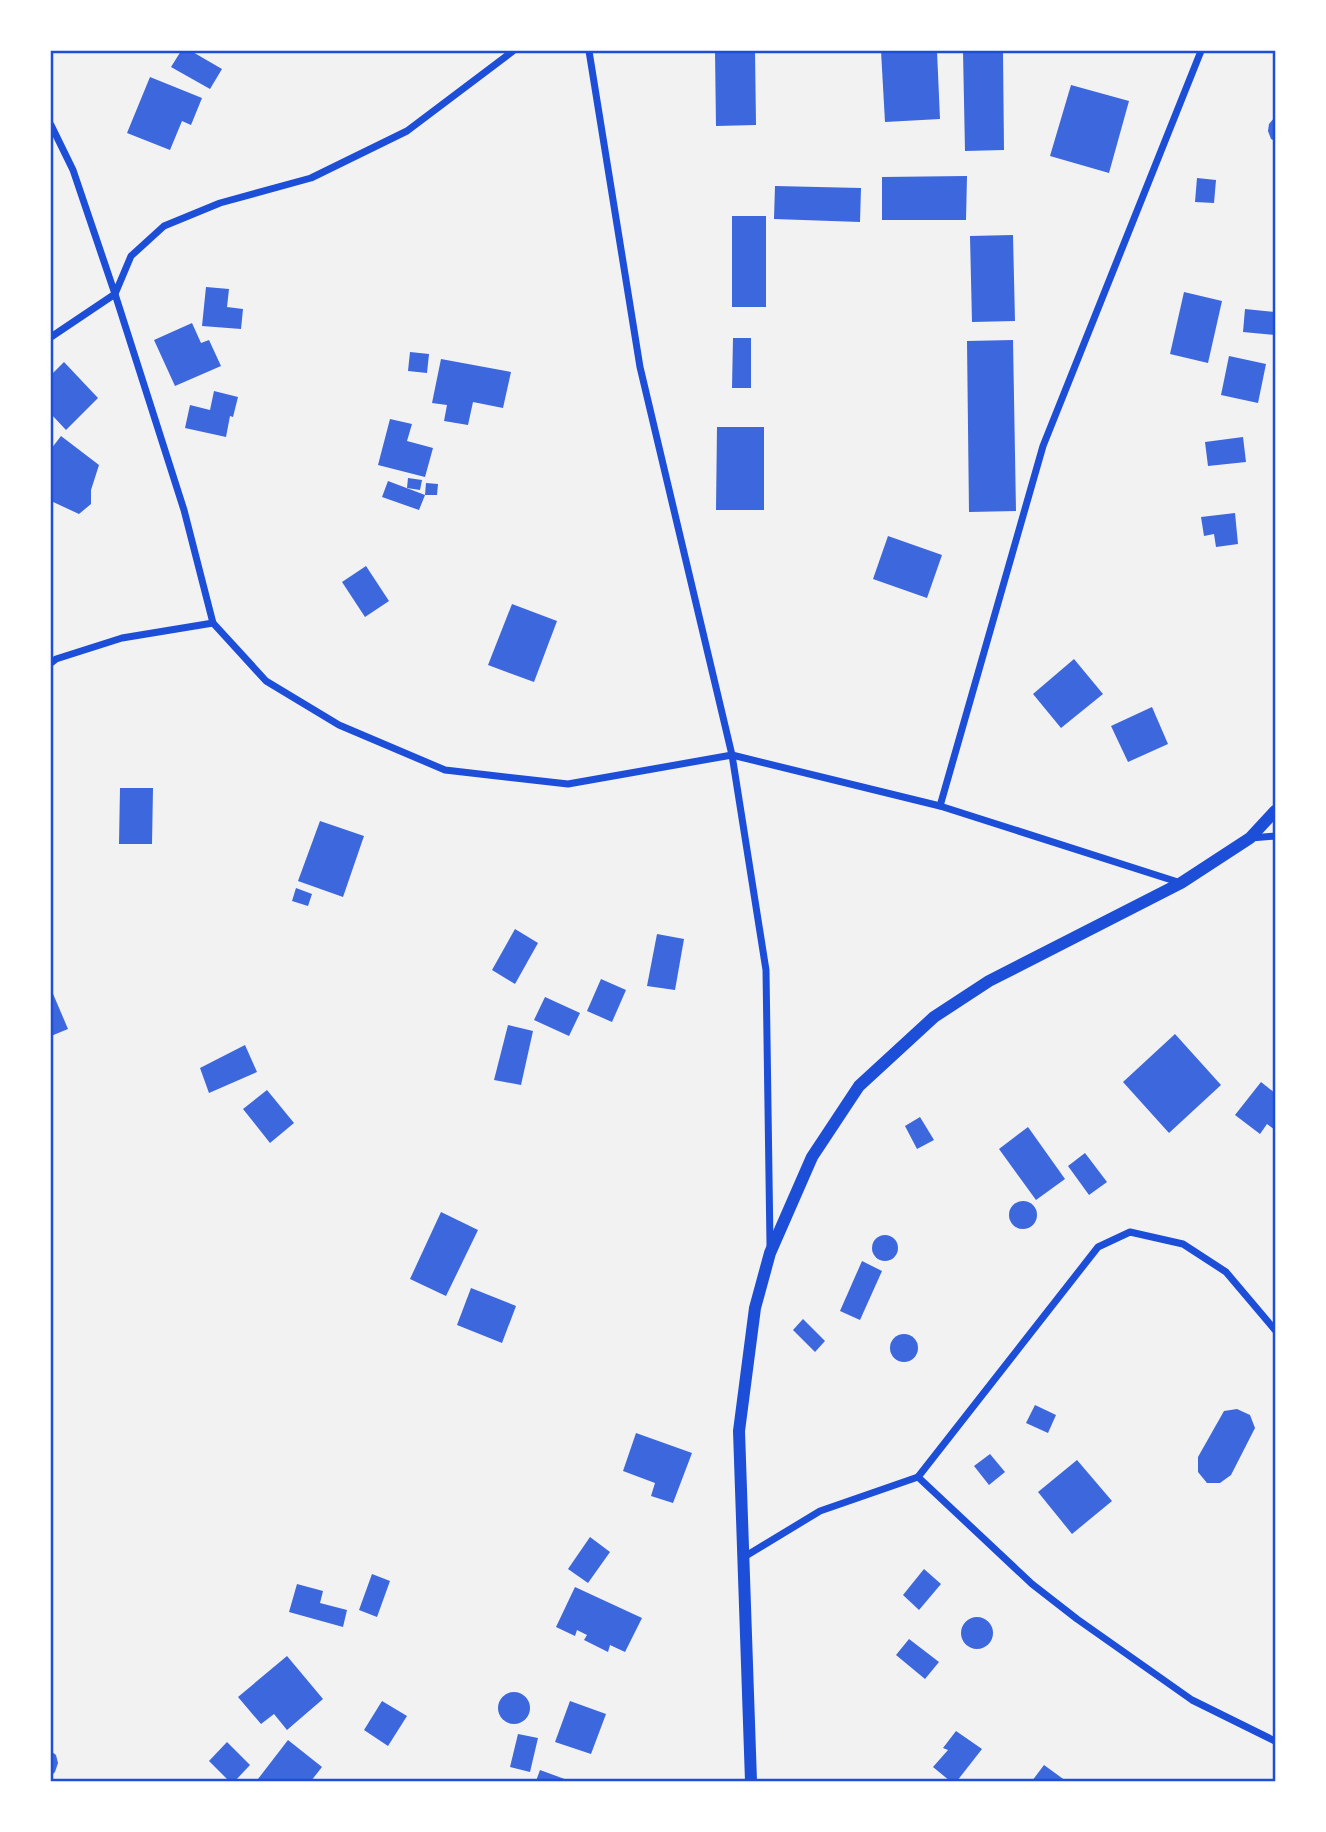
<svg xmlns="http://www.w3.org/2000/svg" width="1326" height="1832" font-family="Ubuntu,sans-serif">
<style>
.building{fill:#3d67dc}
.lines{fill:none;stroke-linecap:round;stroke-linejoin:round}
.minor{stroke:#1d4ed8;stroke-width:7}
.tertiary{stroke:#1d4ed8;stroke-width:12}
.neatline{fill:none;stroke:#1d4ed8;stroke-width:2.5}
</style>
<rect width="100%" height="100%" fill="#f2f2f2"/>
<g class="building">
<path d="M181,51H191L222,69L210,89L171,67Z"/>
<path d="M715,51H755L756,125L716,126Z"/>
<path d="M881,51H937L940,119L885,122Z"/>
<path d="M963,51H1003L1004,150L965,151Z"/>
<path d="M150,77L202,98L191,125L182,121L170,150L127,133Z"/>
<path d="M1071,85L1129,101L1109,173L1050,156Z"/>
<path d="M1275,117V141L1271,139L1268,131L1269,124Z"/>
<path d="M967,176L966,220H882V177Z"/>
<path d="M1197,178L1216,180L1214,203L1195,202Z"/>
<path d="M775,186L861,188L860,222L774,219Z"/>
<rect x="732" y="216" width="34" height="91"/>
<path d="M1013,235L1015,321L972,322L970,236Z"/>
<path d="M206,287L229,289L227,307L243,309L241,329L202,326Z"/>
<path d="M1184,292L1222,301L1208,363L1170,354Z"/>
<path d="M1245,309L1275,312V335L1243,332Z"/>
<path d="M192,323L201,343L209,340L221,366L175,386L154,340Z"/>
<path d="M733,338H751V388H732Z"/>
<path d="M1013,340L1016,511L969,512L967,341Z"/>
<path d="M410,352L429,354L427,373L408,371Z"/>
<path d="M1229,356L1266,364L1258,403L1221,395Z"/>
<path d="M441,359L511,372L503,408L473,402L468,425L444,421L447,405L432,403Z"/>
<path d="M64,362L98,398L66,430L51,414V375Z"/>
<path d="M214,391L238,397L233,417L230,416L226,437L185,428L190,405L210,410Z"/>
<path d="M390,419L412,424L407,441L433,448L425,477L378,465Z"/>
<path d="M717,427H764V510H716Z"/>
<path d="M61,436L99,465L91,490V504L79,514L51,501V449Z"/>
<path d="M1243,437L1246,462L1208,466L1205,442Z"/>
<path d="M408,478L422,480L420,490L407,488Z"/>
<path d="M388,481L425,495L419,510L382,497Z"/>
<path d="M426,483L438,484L437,495H425Z"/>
<path d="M1235,513L1238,544L1216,547L1214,534L1204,536L1201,517Z"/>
<path d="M888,536L942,555L927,598L873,579Z"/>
<path d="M366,566L389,601L365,617L342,582Z"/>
<path d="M512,604L557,621L534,682L488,665Z"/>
<path d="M1074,659L1103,694L1061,728L1033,694Z"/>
<path d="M1152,707L1168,744L1128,762L1111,726Z"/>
<path d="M120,788H153L152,844H119Z"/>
<path d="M320,821L364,836L343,897L298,881Z"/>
<path d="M296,888L312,894L308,906L292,901Z"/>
<path d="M515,929L538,943L515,984L492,970Z"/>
<path d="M657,934L684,939L675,990L647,986Z"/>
<path d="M601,979L626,990L612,1022L587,1011Z"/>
<path d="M51,989L68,1029L51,1036Z"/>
<path d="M545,997L580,1013L569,1036L534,1020Z"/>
<path d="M508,1025L533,1031L521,1085L494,1080Z"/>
<path d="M1175,1034L1221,1085L1169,1133L1123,1082Z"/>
<path d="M245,1045L257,1072L209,1093L200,1068Z"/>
<path d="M1261,1082L1275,1093V1130L1267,1124L1260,1134L1235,1115Z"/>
<path d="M267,1090L294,1123L270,1143L243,1109Z"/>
<path d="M920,1117L934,1140L917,1149L905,1126Z"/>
<path d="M1028,1127L1065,1179L1036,1200L999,1149Z"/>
<path d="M1085,1153L1107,1182L1089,1195L1068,1166Z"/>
<circle cx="1023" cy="1215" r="14"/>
<path d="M441,1212L478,1230L446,1296L410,1279Z"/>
<circle cx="885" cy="1248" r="13"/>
<path d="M862,1261L882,1271L860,1320L840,1311Z"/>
<path d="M471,1288L516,1306L502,1343L457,1325Z"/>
<path d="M803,1319L825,1341L815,1352L793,1330Z"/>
<circle cx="904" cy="1348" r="14"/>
<path d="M1035,1405L1056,1415L1048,1433L1026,1423Z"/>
<path d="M1237,1409L1250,1415L1255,1428L1231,1475L1220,1483H1207L1198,1472V1457L1224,1411Z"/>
<path d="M636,1433L692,1453L673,1503L651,1496L655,1483L623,1471Z"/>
<path d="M990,1454L1005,1472L989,1485L974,1466Z"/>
<path d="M1077,1460L1112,1501L1072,1534L1038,1492Z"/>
<path d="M590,1537L610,1552L588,1583L568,1569Z"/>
<path d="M924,1569L941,1584L919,1610L903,1595Z"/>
<path d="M372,1574L390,1581L377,1617L359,1610Z"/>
<path d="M297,1584L323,1591L320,1603L347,1610L343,1627L289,1612Z"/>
<path d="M575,1587L642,1618L625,1652L610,1645L608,1652L584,1640L587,1635L577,1630L575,1636L556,1627Z"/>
<circle cx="977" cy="1633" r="16"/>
<path d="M909,1639L939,1662L925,1679L896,1655Z"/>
<path d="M287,1656L323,1699L287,1730L274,1714L261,1724L238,1697Z"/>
<circle cx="514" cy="1708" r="16"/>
<path d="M382,1701L407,1716L388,1746L364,1730Z"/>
<path d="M570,1701L606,1714L591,1754L555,1742Z"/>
<path d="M956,1731L982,1749L957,1781H950L933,1767L948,1750L943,1748Z"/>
<path d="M518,1734L538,1738L530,1772L510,1767Z"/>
<path d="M288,1740L322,1767L311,1781H261L258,1779Z"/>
<path d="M227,1742L250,1765L235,1781H229L209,1761Z"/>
<path d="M51,1751L56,1755L58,1763L55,1772L51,1776Z"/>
<path d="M1044,1765L1066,1781H1032Z"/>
<path d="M540,1770L570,1781H536Z"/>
</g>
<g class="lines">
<g class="minor">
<path d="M589,51L640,367L732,755L766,970L770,1245"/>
<path d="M51,125L73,170L115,294L131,256L164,226L220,203L311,178L407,131L513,51"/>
<path d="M51,337L115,294L184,510L213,623L266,681L339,725L445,770L568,784L732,755L940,806L1181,883"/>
<path d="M51,663L56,659L122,638L213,623"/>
<path d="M940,806L1043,446L1201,51"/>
<path d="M1251,838L1275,836"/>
<path d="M918,1477L1032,1584L1077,1619L1192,1700L1275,1741"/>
<path d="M744,1557L820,1511L918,1477L1098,1247L1130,1232L1183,1244L1226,1272L1275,1330"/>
</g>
<path class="tertiary" d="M751,1781L739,1431L755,1308L770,1253L812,1157L859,1086L934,1017L989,981L1181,883L1250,838L1275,811"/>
</g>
<rect width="1326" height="1832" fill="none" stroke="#ffffff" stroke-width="105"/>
<rect x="52" y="52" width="1222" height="1728" class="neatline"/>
</svg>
